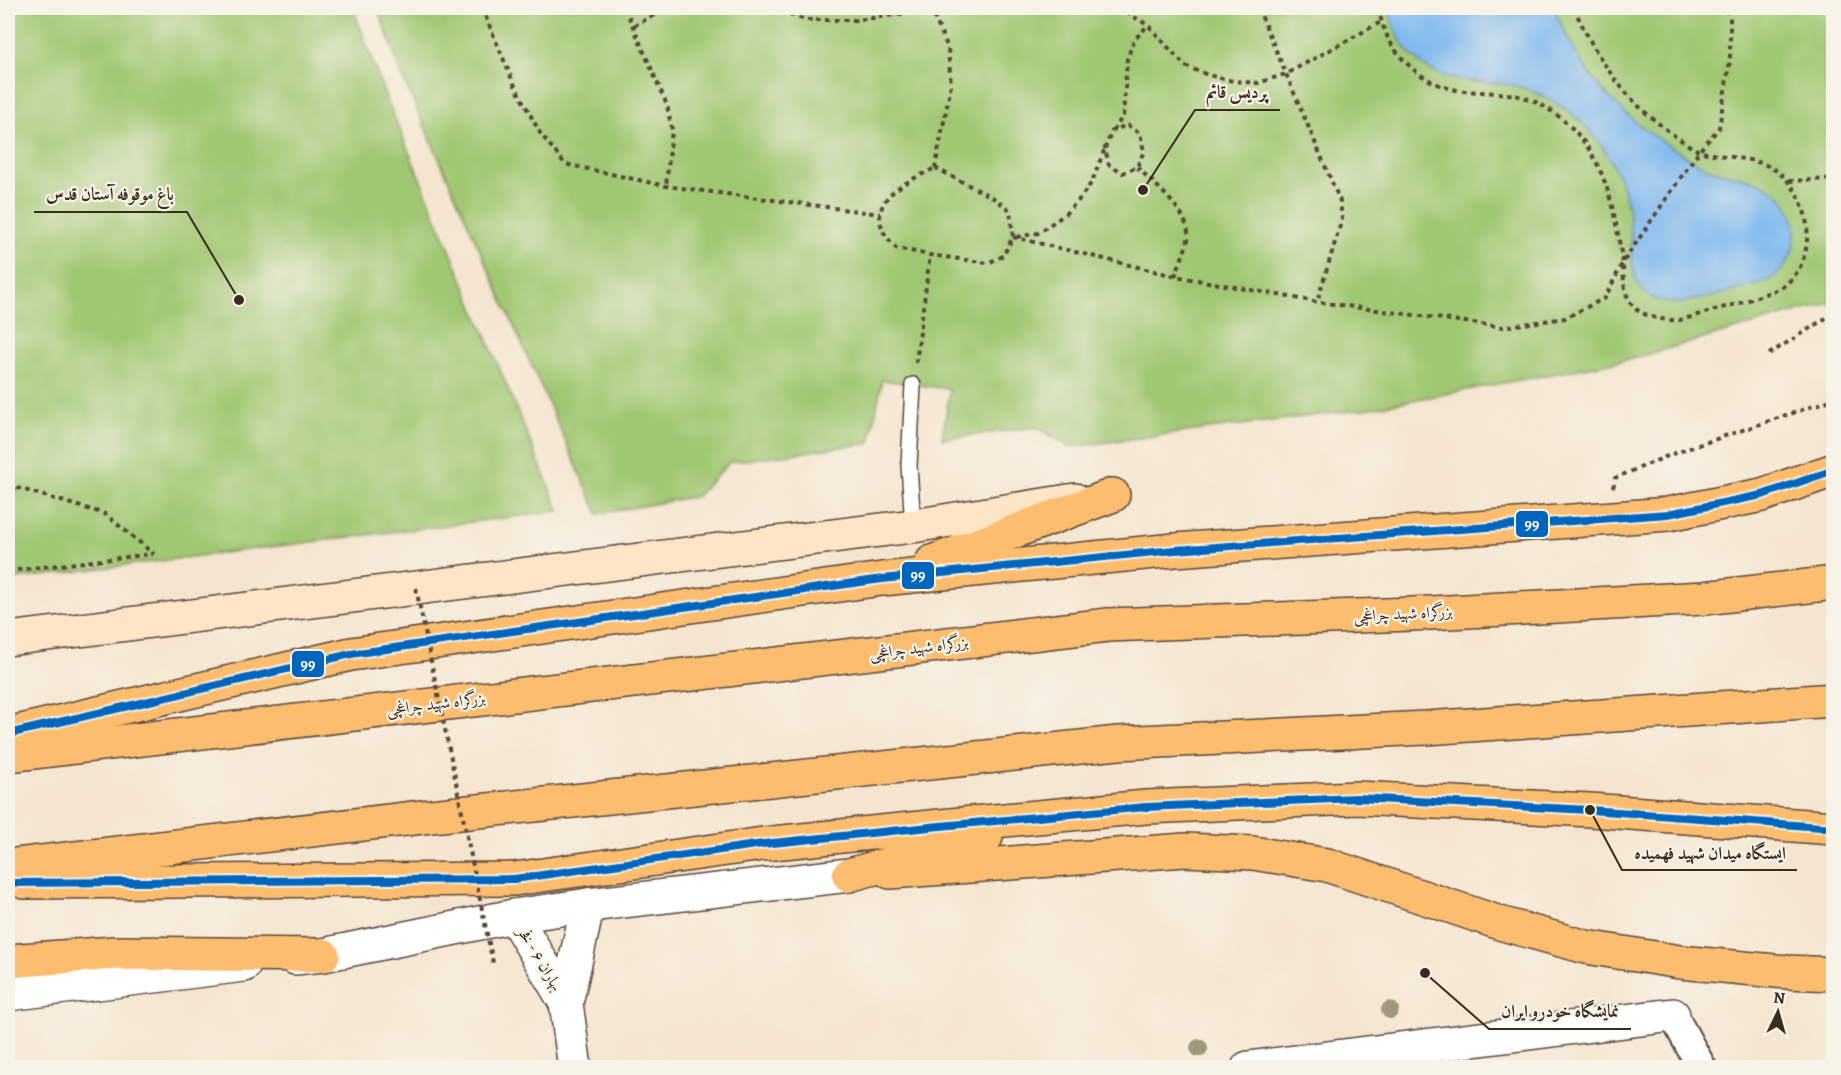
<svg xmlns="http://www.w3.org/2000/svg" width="1841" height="1075" font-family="Alegreya,Amiri,serif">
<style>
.green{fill:#a0c772;stroke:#6e7848;stroke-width:1.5}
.water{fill:#7db8ee;stroke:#5c7186;stroke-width:1.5}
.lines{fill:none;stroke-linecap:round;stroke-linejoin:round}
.service-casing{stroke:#574639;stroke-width:18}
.minor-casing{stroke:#574639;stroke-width:32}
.tertiary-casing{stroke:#574639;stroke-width:36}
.secondary-casing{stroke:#574639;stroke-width:36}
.primary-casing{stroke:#574639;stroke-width:36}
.trunk-casing{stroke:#574639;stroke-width:36}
.path{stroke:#574639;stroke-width:4;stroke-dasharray:4.5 4.5;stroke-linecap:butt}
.service{stroke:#fff;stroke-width:15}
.minor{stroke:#fff;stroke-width:28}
.tertiary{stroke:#fff;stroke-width:33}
.secondary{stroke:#fee5c5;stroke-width:33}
.primary{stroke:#fcbd6e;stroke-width:33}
.trunk{stroke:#fcbd6e;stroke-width:33}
.path-bridge{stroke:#574639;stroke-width:4;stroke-dasharray:4.5 4.5;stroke-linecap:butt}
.bus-1-casing{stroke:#f7f3e8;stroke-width:12}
.bus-1{stroke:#0065bd;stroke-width:8}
.tree{fill:#9f987b}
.labels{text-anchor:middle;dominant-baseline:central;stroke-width:4.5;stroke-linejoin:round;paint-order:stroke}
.street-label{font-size:16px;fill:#3b2a1e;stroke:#f7f3e8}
.leader{fill:none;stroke:#3b2a1e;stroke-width:2}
.callout-dot{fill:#3b2a1e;stroke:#f7f3e8;stroke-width:2}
.callout-label{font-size:18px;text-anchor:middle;font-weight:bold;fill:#3b2a1e;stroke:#f7f3e8;stroke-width:4.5;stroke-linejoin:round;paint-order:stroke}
.line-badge{stroke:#f7f3e8;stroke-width:2}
.badge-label{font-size:16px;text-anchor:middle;font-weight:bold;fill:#fff}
</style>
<rect width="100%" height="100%" fill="#f7f3e8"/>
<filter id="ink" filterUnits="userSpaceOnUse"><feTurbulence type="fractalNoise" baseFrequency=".0167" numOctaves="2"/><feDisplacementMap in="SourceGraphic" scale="12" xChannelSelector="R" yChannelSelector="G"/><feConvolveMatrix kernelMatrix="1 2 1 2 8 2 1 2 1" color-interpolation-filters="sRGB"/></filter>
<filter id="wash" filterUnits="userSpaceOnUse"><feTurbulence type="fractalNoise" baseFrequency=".008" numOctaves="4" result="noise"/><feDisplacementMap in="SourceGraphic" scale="24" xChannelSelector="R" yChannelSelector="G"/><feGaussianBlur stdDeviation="1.35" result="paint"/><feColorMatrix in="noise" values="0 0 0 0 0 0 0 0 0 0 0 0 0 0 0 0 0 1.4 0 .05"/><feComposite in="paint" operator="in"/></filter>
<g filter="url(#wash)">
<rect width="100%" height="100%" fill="#f5e5cf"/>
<g class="green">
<path d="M8,8H353L383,90L559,511L8,580Z"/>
<path d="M378,8H1833V302L1631,359L1366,409L1069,447L1037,427L942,439L950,389L882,380L870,443L730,462L697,496L598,514L403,78Z"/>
</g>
<path class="water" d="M1389,8H1554C1579,71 1617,115 1676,150C1685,155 1694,162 1703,166C1726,177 1755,176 1776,192C1788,202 1797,220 1795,236C1792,277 1764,284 1729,292C1713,296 1697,300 1681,303C1616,305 1637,247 1628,207C1621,176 1608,150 1586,127C1569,109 1544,94 1520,87C1500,82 1481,83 1461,80C1423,76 1394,44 1389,8Z"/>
</g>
<g filter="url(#ink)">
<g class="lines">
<g class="service-casing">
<path id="service" d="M913,526L909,466L913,385"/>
</g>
<g class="minor-casing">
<path id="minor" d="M1673,1015L1702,1068"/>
</g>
<g class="tertiary-casing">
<g id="tertiary">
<path d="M514,916L566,1003"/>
<path d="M295,958L323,955L514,916L588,905L849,875"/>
<path d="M8,994L244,965"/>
<path d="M575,1068L566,1003L588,905"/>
<path d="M1248,1068L1673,1015"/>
</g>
</g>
<g class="secondary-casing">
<path id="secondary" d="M8,639L913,526L1075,500"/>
</g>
<g class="primary-casing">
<path id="primary" d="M890,872L1185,850L1253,853L1327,865L1503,924L1586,947L1680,962L1787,972L1834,974"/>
</g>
<g class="trunk-casing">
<g id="trunk">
<path d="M932,562L1113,495"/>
<path d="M8,734L351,654L882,579L1175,550L1668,514L1762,495L1834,470"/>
<path d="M8,755L1108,625L1412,614L1704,598L1834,583"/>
<path d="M8,866L431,816L1118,743L1426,728L1834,700"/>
<path d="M849,875L986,837"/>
<path d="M24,882L514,879L763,844L940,826L1146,807L1357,798L1590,810L1834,828"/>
<path d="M8,961L114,953L323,955"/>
</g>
</g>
<g class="path">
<path d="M482,8L514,84L540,133L565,164L666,186L880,214"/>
<path d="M625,8L667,105L672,130L666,186"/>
<path d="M764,8L777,10L805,20H858L901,14L904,8"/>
<path d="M930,8L948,48L951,85L935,168"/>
<path d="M1118,8L1148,25L1185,66L1208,75L1233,81L1258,83L1286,74L1381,22"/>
<path d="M1258,8L1340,201L1342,219L1317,302"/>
<path d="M1379,8C1383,47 1417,83 1457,90C1482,94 1512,90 1536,102C1600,135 1612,194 1622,259C1625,277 1621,292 1634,307C1642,316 1664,321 1676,320C1684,320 1693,316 1701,314C1720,308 1740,304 1759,296C1767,293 1780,290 1786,284C1800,273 1806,256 1807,240C1810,211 1794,177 1766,165C1758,161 1746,159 1737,158C1725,155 1708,155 1697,150C1682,142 1665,129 1652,118C1617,89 1592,49 1574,8"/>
<path d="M634,26L658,13L700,8"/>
<path d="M1127,125L1140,133L1144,151L1137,167L1123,173L1109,165L1105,148L1112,131Z"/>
<path d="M1113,131L1123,116L1127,59L1134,40L1148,25"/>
<path d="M1137,167C1154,184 1192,214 1188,240C1185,252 1179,265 1175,276"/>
<path d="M935,168L992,197L1010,210L1013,237L1003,256L988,263L930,255L896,248C891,242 884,235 882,228C871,194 912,180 935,168Z"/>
<path d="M1789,181L1834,179"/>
<path d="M1013,237L1175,276L1317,302L1503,327L1565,318L1605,298L1623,262L1699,151L1719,128L1730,60V19L1725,8"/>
<path d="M1017,237L1038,233L1064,215L1078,201L1092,182L1105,148"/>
<path d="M1769,354L1834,313"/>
<path d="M916,363L930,255"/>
<path d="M8,485L105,514L154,554"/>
<path d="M1613,488L1615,478L1675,453L1834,399"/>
<path d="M8,571L153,554"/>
</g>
<use href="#service" class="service"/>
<use href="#minor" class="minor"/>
<use href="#tertiary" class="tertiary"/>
<use href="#secondary" class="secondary"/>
<use href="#primary" class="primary"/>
<use href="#trunk" class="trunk"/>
<path class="path-bridge" d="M416,588L493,963"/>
<g class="bus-1-casing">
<g id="bus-1">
<path d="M8,734L351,654L882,579L1175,550L1668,514L1762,495L1834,470"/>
<path d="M8,883L514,879L763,844L940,826L1146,807L1357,798L1590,810L1834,828"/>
</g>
</g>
<use href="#bus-1" class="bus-1"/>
</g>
<g class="tree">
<circle cx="1390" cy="1010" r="9"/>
<circle cx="1199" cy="1048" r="9"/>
</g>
</g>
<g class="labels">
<g class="street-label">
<text transform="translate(1403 614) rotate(-3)">بزرگراه شهید چراغچی</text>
<text transform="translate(919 648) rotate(-7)">بزرگراه شهید چراغچی</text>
<text transform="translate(436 704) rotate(-7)">بزرگراه شهید چراغچی</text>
<text transform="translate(540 959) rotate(59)">بهاران ۶ - فخر</text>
</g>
</g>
<path class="leader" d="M1143 190L1195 110H1280M239 300L187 212H34M1590 810L1622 870H1797M1425 973L1489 1029H1631"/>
<g class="callout-dot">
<circle cx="1143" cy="190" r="6"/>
<circle cx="239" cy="300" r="6"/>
<circle cx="1590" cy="810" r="6"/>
<circle cx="1425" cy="973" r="6"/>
</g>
<g class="callout-label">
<text x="1237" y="98">پردیس قائم</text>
<text x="110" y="200">باغ موقوفه آستان قدس</text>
<text x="1710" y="859">ایستگاه میدان شهید فهمیده</text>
<text x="1560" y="1017">نمایشگاه خودرو ایران</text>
</g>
<g class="line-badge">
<rect x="1515" y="510" width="34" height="28" rx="6" fill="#0065bd"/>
<rect x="901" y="561" width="34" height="29" rx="6" fill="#0065bd"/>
<rect x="291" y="650" width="34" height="28" rx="6" fill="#0065bd"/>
</g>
<g class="badge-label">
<text x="1532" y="530">99</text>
<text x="918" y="581">99</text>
<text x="308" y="670">99</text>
</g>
<rect width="1841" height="1075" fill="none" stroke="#f7f3e8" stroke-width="30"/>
<g transform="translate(1778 1012) rotate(5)" stroke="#f7f3e8" stroke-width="4.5" paint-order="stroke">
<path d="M0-4.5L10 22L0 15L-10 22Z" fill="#3b2a1e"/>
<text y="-9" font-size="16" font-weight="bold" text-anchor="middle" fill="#3b2a1e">N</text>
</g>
</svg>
